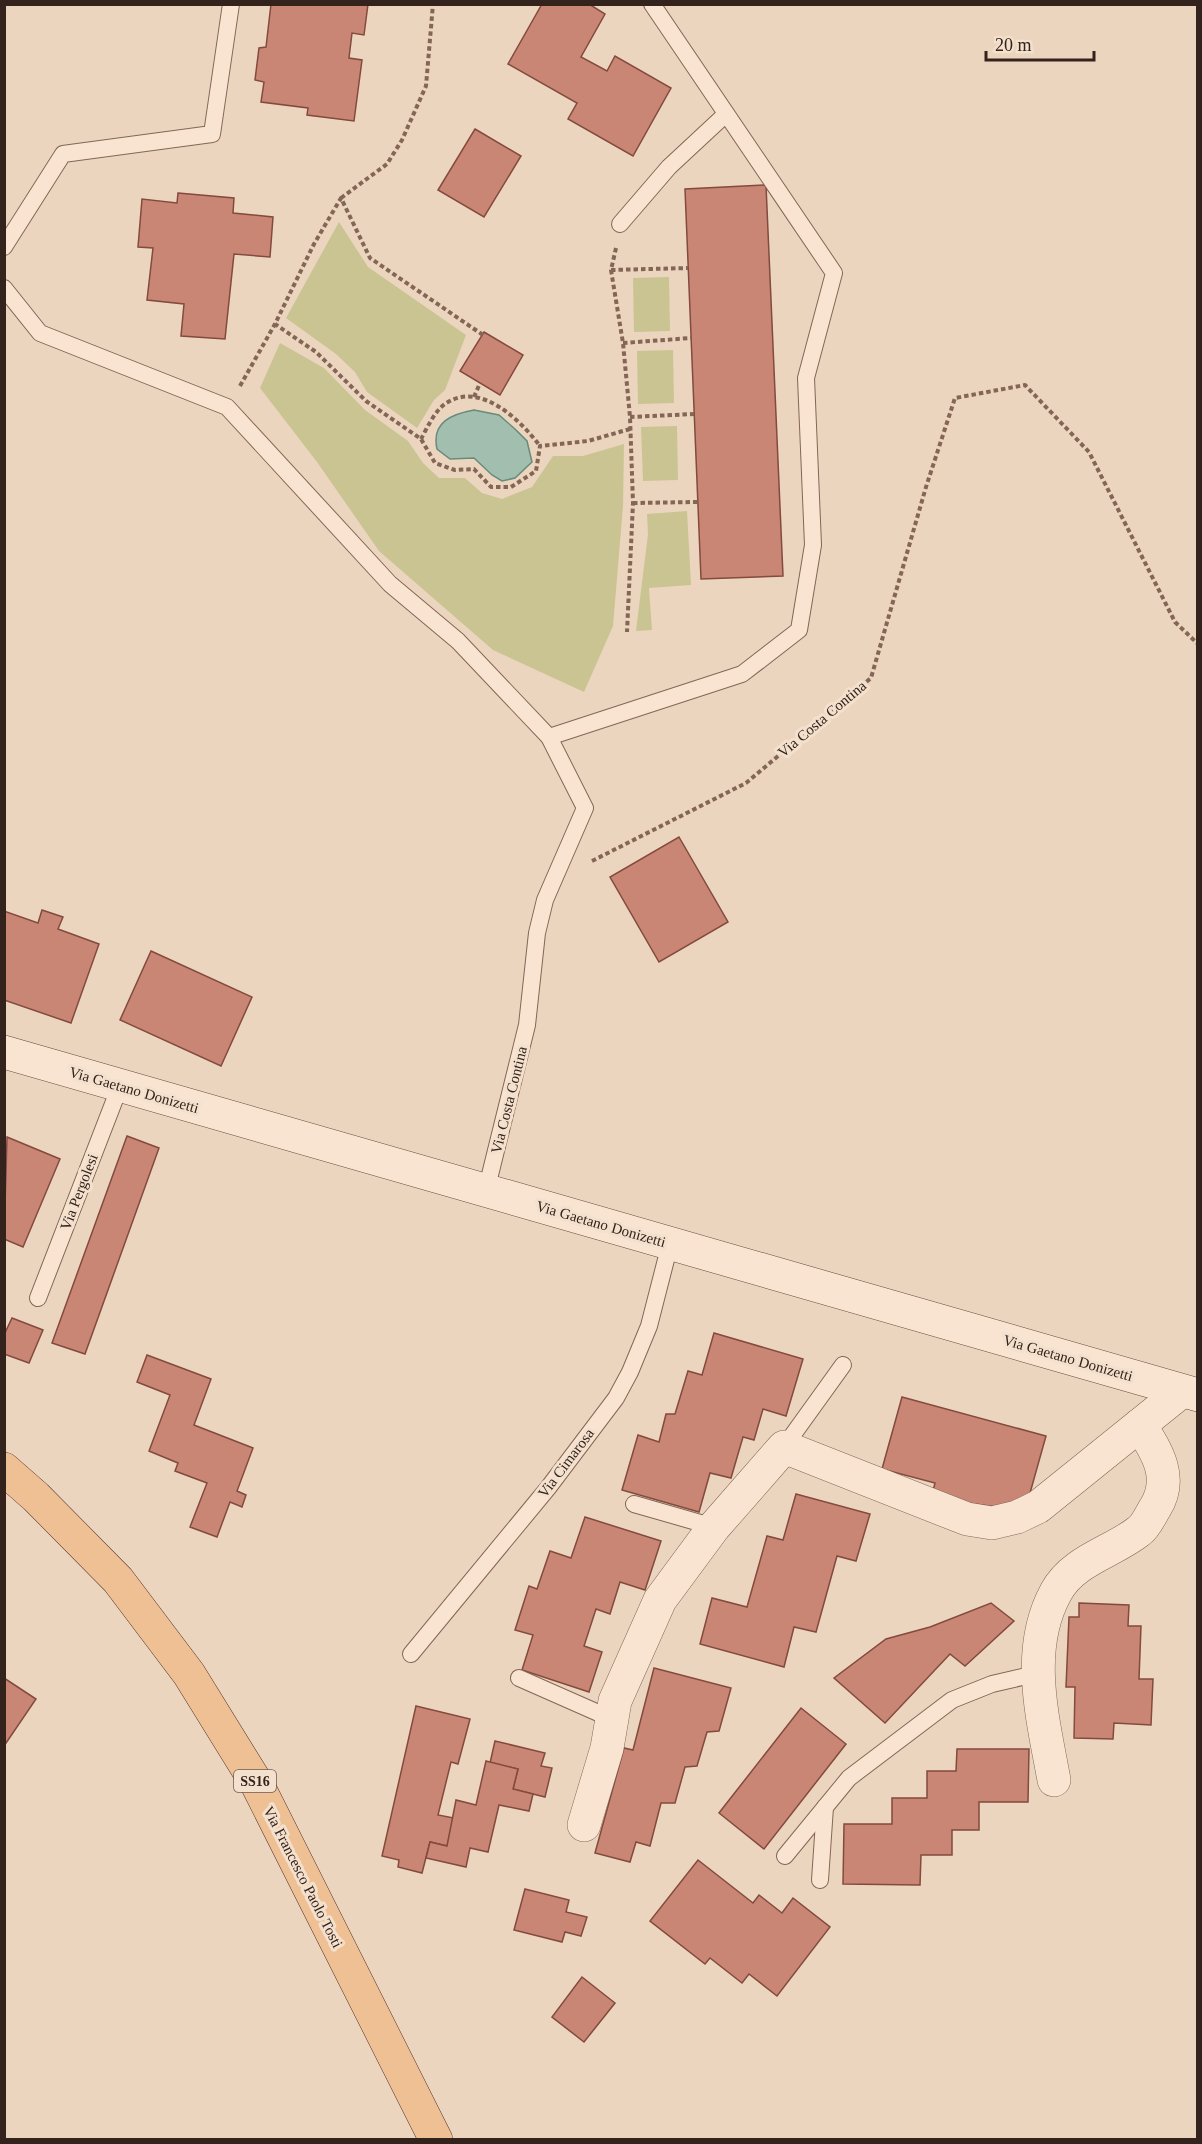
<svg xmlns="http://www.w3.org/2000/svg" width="1202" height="2144" font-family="Georgia,serif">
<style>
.green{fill:#cac493}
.water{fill:#a1beaf;stroke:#698b7b;stroke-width:1.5}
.building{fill:#ca8674;stroke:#834a3e;stroke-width:1.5}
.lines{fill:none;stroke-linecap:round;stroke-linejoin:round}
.lane-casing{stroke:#846657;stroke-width:18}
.street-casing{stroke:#846657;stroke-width:34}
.secondary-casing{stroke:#66473b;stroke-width:34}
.primary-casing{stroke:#52352c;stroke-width:34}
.path{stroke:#846657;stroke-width:4;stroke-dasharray:4.5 3;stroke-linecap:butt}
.lane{stroke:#f8e4d1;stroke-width:16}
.street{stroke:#f8e4d1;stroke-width:33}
.secondary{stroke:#f8e4d1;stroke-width:33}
.primary{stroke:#f0c095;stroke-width:33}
.labels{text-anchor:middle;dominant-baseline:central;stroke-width:6;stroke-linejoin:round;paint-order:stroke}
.shield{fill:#f4e1cd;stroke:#6e5b51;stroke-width:1.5}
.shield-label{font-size:14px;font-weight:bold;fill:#34221c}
.street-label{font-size:15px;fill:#34221c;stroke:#f4e1cd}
</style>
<rect width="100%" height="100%" fill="#ecd5be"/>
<g class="green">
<path d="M339,222L368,267L466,335L445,390L434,400L417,428L367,392L355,372L336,354L286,318Z"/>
<path d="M669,277L670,331L634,332L633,278Z"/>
<path d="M280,343L324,368L365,410L408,441L423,463L439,478H465L482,493L502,499L532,487L553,456H583L624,444L623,506L613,626L584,692L493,650L379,551L317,462L260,388Z"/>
<path d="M673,350L674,403L638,404L637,351Z"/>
<path d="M677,426L678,480L643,481L641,427Z"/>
<path d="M687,511L691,585L649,588L652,630L636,631L648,534L647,514Z"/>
</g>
<path class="water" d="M474,410L499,415L515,429L527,441L532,462L515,478L502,481L492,475L474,458L450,459L437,449C431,422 452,414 474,410Z"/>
<g class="building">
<path d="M271,4H368L364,35L352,33L349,58L362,60L354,121L307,115L308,108L261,102L264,82L255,80L259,48L266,47Z"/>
<path d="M542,4H589L605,14L581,57L607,71L615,56L671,88L633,156L568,119L577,103L508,64Z"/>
<path d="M475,129L521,156L484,217L438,190Z"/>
<path d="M766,185L783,576L701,579L685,189Z"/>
<path d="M178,193L234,198L233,213L273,217L270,257L234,254L225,339L181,336L184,304L147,300L153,248L138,247L142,199L177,203Z"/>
<path d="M484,332L523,355L500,395L460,371Z"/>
<path d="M679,837L728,922L659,962L610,877Z"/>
<path d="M42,910L63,917L58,929L99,944L71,1023L4,1000V911L38,923Z"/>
<path d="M151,951L252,997L221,1066L120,1020Z"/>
<path d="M127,1136L159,1148L85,1354L52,1343Z"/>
<path d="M7,1137L60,1159L23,1247L4,1239Z"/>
<path d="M12,1318L43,1330L29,1363L4,1354V1335Z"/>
<path d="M714,1333L803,1359L786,1416L763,1409L754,1440L743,1437L731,1478L710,1473L699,1512L622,1490L638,1435L659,1442L666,1414H675L688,1371L702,1375Z"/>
<path d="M147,1355L211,1379L194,1425L253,1448L237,1491L246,1495L242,1507L230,1502L217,1537L190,1527L207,1483L175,1471L178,1463L149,1451L170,1395L137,1382Z"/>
<path d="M902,1397L1046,1436L1025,1511L931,1498L935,1483L882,1469Z"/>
<path d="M796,1494L870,1514L856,1561L837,1556L816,1632L794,1627L784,1667L700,1644L712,1598L747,1607L767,1536L783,1540Z"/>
<path d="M585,1517L661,1541L645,1590L620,1582L610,1614L596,1609L584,1646L602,1652L589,1692L522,1670L533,1635L515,1630L529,1586L537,1589L550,1551L571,1558Z"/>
<path d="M991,1603L1014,1621L965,1666L950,1654L885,1723L834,1678L886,1639L930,1627Z"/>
<path d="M1079,1603L1129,1605L1128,1626H1141L1139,1679H1153L1151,1725L1114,1723L1113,1739L1074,1738L1075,1687H1066L1069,1617H1079Z"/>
<path d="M654,1668L731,1688L719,1731L707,1732L697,1766L685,1767L675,1803H661L650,1846L636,1842L630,1862L595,1853L624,1748L633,1750Z"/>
<path d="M4,1678L36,1699L4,1746Z"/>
<path d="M416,1706L470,1719L458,1764L451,1762L438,1815L454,1818L447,1846L430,1842L422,1873L398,1867L399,1860L382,1856Z"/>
<path d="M801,1708L846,1744L764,1849L719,1813Z"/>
<path d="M495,1741L545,1753L541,1766L552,1768L545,1797L513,1789L518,1769L490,1763Z"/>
<path d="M957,1749H1029L1028,1802H979V1830H952V1855H921L920,1885L843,1884L844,1824H892V1798H927V1771H956Z"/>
<path d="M486,1761L518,1769L513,1789L533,1794L529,1811L499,1805L488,1852L470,1848L466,1867L426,1858L430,1842L447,1846L456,1800L476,1805Z"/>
<path d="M698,1860L753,1903L759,1895L782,1913L793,1898L830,1927L777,1996L749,1974L742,1983L710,1958L705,1964L650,1921Z"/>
<path d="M525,1889L569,1900L566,1912L587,1917L581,1936L565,1932L562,1942L514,1930Z"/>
<path d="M582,1977L615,2003L584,2042L552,2017Z"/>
</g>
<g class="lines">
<g class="lane-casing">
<g id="lane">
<path d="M620,224L669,167L726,114"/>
<path d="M4,247L63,154L212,134L231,4"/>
<path d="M4,288L40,333L227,407L390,584L458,641L549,737L585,808L545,900L537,933L527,1025L486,1191"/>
<path d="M549,737L742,674L799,630L813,545L806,378L834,273L652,4"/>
<path d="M38,1298L120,1086"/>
<path d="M784,1447L843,1365"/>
<path d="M634,1504L714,1527"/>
<path d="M411,1654L548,1488L616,1398L630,1372L649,1326L670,1244"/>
<path d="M519,1678L612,1719"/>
<path d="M785,1856L849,1778L952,1700L992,1684L1039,1673"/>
<path d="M820,1880L825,1807"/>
</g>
</g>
<g class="street-casing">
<g id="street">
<path d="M1054,1780C1043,1719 1024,1650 1056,1592C1073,1560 1113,1552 1139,1531C1146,1526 1150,1516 1155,1508C1174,1478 1157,1452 1140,1425"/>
<path d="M584,1825L607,1748L615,1701L660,1600L714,1527L784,1447L967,1519L992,1523L1017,1517L1038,1507L1182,1391"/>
</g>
</g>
<g class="secondary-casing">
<path id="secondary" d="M4,1052L1198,1395"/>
</g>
<g class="primary-casing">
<path id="primary" d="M4,1469L36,1497L118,1580L189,1674L257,1784L436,2140"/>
</g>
<g class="path">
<path d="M341,198L387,164L402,140L426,86L433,4"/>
<path d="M616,248L611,270L623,343L630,417L633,503L627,632"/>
<path d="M611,270L688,268"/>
<path d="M483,335L370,258L341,198L314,244L275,324L316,352L366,401L421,439L435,463L455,470L474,469L491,487H511L536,471L540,446L588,441L630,429"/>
<path d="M623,343L691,338"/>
<path d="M240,386L275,324"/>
<path d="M474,397L480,383"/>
<path d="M630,417L694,414"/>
<path d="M421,439C427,428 436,408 448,402C482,382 521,421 540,446"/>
<path d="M633,503L698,502"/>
<path d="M592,861L746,783L871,678L926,487L955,398L1025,385L1089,452L1175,622L1198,644"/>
</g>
<use href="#lane" class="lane"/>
<use href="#street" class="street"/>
<use href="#secondary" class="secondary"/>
<use href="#primary" class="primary"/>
</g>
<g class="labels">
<rect class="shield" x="234" y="1770" width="42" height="22" rx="4.5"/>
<g class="shield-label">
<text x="255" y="1781">SS16</text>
</g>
<g class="street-label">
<text transform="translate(822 719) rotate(-40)">Via Costa Contina</text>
<text transform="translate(134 1090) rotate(16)">Via Gaetano Donizetti</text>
<text transform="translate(509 1100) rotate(-76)">Via Costa Contina</text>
<text transform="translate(79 1192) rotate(-69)">Via Pergolesi</text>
<text transform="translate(601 1224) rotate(16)">Via Gaetano Donizetti</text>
<text transform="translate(1068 1358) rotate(16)">Via Gaetano Donizetti</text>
<text transform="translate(566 1463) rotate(-53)">Via Cimarosa</text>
<text transform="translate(303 1877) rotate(63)">Via Francesco Paolo Tosti</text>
</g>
</g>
<rect width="1202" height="2144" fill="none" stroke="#34221c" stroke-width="12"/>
<path d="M986 51v9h108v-9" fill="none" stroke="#34221c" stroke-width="3"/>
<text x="995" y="51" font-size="18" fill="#34221c" stroke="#f4e1cd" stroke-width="4.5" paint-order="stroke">20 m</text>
</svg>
